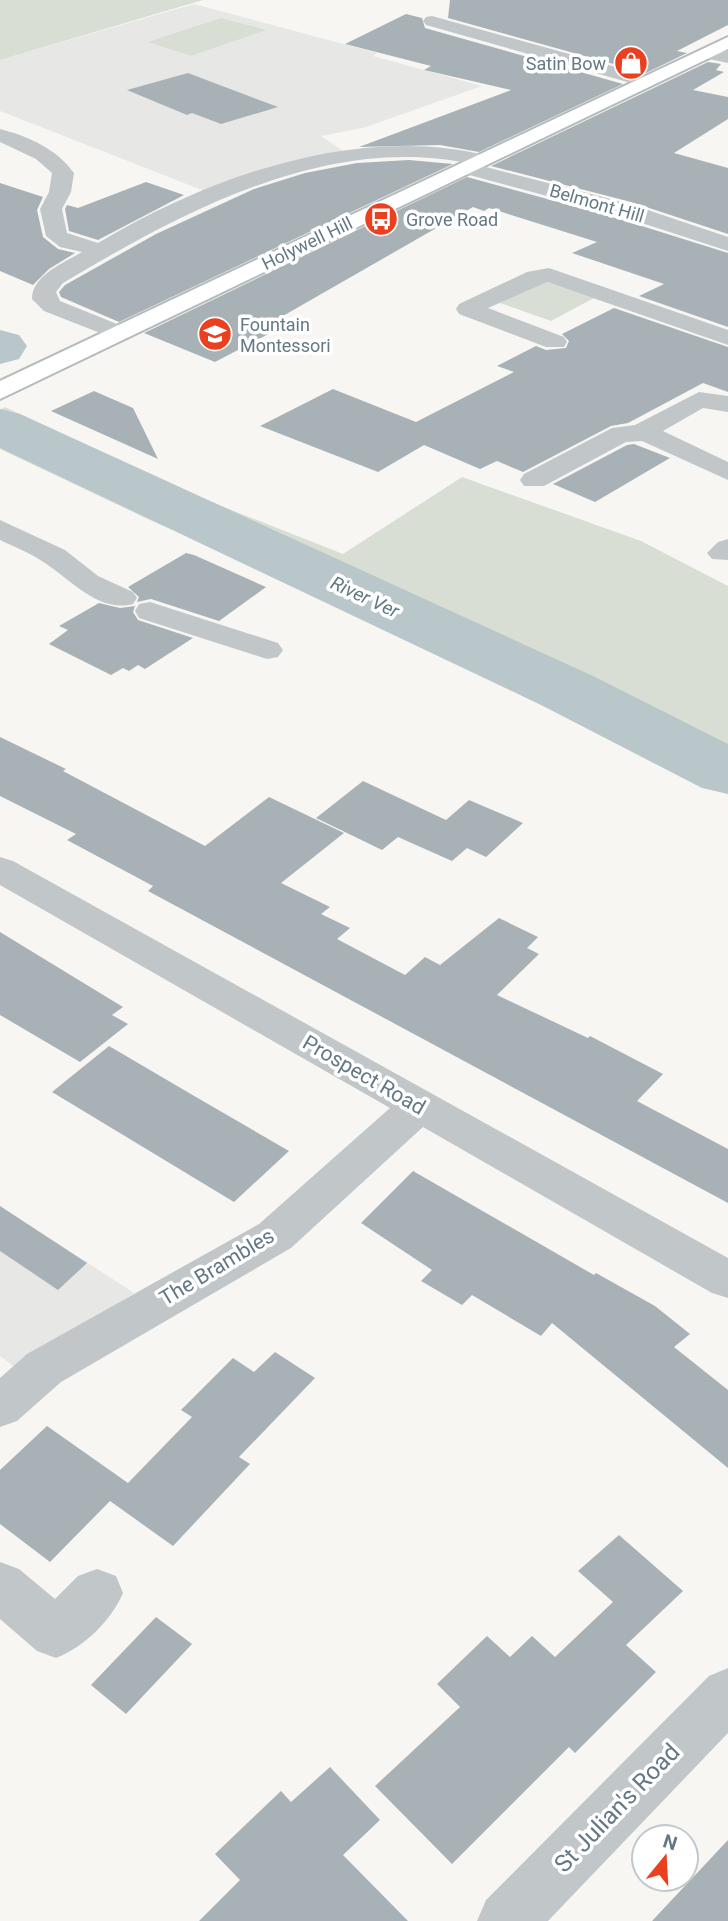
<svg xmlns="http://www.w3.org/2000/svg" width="728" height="1921" font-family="Roboto,sans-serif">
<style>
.built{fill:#e7e8e6}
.green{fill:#d8ded4}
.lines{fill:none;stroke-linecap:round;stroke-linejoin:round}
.river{fill:#b9c7ca;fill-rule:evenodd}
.building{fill:#a8b2b6}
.major-casing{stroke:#b5babd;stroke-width:4}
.minor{fill:#c1c7c9;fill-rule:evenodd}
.major{fill:#fff;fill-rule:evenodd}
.labels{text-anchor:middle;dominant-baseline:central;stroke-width:7;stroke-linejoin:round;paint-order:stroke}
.far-poi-label{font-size:18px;fill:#647985;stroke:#fff;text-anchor:start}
.far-street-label{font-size:18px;fill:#647985;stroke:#fff}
.far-water-label{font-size:19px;font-style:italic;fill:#5f7b82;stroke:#fff}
.street-label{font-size:21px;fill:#647985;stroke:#fff}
.near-street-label{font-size:24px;fill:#647985;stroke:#fff}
</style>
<rect width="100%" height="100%" fill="#f7f6f3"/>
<g class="built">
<path d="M194,4L377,53L373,56L482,86L363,128L321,136L343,151L207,192L0,111V60Z"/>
<path d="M0,1206L134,1293L17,1369L0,1356Z"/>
</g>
<g class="green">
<path d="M0,0H203L0,60Z"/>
<path d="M221,18L266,30L191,56L148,42Z"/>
<path d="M540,280L594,298L551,321L497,302Z"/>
<path d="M5,407L181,490L343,554L462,477L641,541L728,586V785L623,735L579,708L374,614L152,521L0,449V410Z"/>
</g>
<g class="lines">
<g class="river">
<path d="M0,330L19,335L27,346L19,359L0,364Z"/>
<path d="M0,409L20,414L593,676L728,744V794L702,788L543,706L0,448Z"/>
</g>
</g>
<g class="building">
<path d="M450,0H728V25L677,51L687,53L646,73L448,18Z"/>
<path d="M406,14L422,18L425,28L623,84L479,152L440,145L359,147L511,90L424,70L431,66L345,44Z"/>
<path d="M708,62L721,64L716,70L724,72L693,90L728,97V119L674,153L728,168V234L631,202L491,166Z"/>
<path d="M188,73L278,107L221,124L192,113L187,115L127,90Z"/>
<path d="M409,160L453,164L119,322L61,297L59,292L65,285L156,234L254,189L305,173L357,163Z"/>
<path d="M467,177L613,217L728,253V327L639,296L664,284L572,253L597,242L489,208L484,211L473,207L269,324L280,328L215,362L144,333Z"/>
<path d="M146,182L184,195L98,240L69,231L65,209L67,205L78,208Z"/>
<path d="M0,183L43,197L37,210L43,237L58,249L75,253L49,269L33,285L0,271Z"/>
<path d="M614,308L728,347V392L703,383L628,423L611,426L523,472L497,461L480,469L424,445L378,472L260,426L333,389L416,422L514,372L497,366L536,346L546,350L566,348L569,341L562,334Z"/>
<path d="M94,391L133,408L158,459L51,411Z"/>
<path d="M634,444L670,458L595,502L553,484L627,445Z"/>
<path d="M186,553L194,555L266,587L219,621L151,599L137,602L139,597L128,587Z"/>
<path d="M99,603L120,608L135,606L133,612L138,620L193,638L145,669L138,665L129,671L123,668L111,675L49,644L68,630L59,626Z"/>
<path d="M0,737L66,769L63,771L205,846L269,797L344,833L281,883L330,907L321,914L350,928L337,939L405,975L425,957L440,965L499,918L538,937L527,948L539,954L497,995L588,1038L590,1036L663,1074L637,1101L728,1149V1203L148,891L153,886L67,840L76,834L0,796Z"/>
<path d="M363,781L446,820L469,800L523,823L486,857L467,848L452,861L398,837L382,850L316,818Z"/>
<path d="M0,932L123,1007L112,1015L128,1024L80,1062L0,1015Z"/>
<path d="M109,1046L196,1097L289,1151L234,1202L52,1092Z"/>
<path d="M413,1171L594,1275L596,1273L655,1306L690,1334L674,1347L728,1390V1468L552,1323L541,1336L472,1295L462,1305L421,1281L432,1270L361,1223Z"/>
<path d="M0,1206L87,1263L58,1290L0,1251Z"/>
<path d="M275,1352L315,1378L239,1457L250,1464L173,1546L110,1501L50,1562L0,1524V1470L47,1426L128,1483L192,1417L181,1410L233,1358L254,1372Z"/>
<path d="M619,1535L683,1591L626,1645L656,1672L575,1753L569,1747L452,1864L375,1786L460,1707L437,1684L487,1636L510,1657L532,1636L555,1657L613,1602L578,1571Z"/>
<path d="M156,1617L192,1644L126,1714L91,1685Z"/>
<path d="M330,1767L380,1820L343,1855L408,1921H199L240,1880L215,1854L281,1791L291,1802Z"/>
<path d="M728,1840V1921H652Z"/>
</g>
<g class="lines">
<g class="major-casing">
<path id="major" d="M728,37V49L0,399V381Z"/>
</g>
<g class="minor">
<path d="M432,16L652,77L655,81L645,87L426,25L423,21L426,17Z"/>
<path d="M706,47L728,51V63L699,57L697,53Z"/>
<path d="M0,129C28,136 57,149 74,173L71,192L62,209L67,233L98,243C210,176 359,123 489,156L492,160L482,166L630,204L728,237V251L614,214L458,172L455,168L462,162C321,136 179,214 63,283L56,292L60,301L127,328L130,333L127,338L118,340L44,311L32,299C32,275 64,263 82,252L60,247L46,236L40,209L49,192L52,173L36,159L0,142Z"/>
<path d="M549,268L728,330V345L547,282L488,308L564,337L567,342L564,347H546L459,314L456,309L459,304L527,272Z"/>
<path d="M699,392L728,396V412L703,408L663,431L728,462V480L642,441L626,442L544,486H524L520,480L524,474L612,428L635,425Z"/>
<path d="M0,520L65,550L98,576L133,592L137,598L133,604C99,613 71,580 45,563C32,554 15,547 0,540Z"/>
<path d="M728,539V560L712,559L707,553L718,542Z"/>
<path d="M150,602L278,643L283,650L278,657L267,659L139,618L135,611L139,604Z"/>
<path d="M0,857L13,861L728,1258V1298L712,1293L423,1127L291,1248L61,1382L17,1421L0,1427V1378L27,1354L259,1224L390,1108L0,885Z"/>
<path d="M0,1562L19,1569L55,1599L78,1576L97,1569L116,1576L123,1593C111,1621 84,1647 56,1658L37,1651L0,1619Z"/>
<path d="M728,1668V1733L548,1921H477L486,1900L709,1676Z"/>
</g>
<use href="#major" class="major"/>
</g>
<defs>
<g id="shop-disc" transform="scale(1.75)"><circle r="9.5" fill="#eb401f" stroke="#fff"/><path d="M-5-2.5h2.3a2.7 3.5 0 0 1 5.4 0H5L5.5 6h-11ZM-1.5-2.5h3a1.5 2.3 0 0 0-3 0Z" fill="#fff"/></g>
<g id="bus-disc" transform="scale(1.75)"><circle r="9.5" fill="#eb401f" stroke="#fff"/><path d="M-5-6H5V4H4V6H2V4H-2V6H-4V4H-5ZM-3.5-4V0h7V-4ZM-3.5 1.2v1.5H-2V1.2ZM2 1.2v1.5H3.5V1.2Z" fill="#fff"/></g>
<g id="school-disc" transform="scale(1.75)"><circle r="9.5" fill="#eb401f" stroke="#fff"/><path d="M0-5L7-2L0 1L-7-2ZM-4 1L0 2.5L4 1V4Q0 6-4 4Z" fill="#fff"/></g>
</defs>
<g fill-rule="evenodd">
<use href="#shop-disc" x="631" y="63"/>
<use href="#bus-disc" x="381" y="219"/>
<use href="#school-disc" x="215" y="334"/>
</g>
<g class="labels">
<g class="far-poi-label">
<text x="606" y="63" text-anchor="end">Satin Bow</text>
<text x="406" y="219">Grove Road</text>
<text x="240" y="324">Fountain<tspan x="240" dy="21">Montessori</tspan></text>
</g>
<g class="far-street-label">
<text transform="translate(597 203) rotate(16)">Belmont Hill</text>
<text transform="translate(307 243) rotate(-26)">Holywell Hill</text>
</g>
<g class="far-water-label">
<text transform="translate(365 597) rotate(25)">River Ver</text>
</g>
<g class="street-label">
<text transform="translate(364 1075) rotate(30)">Prospect Road</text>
<text transform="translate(217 1267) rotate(-31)">The Brambles</text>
</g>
<g class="near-street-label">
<text transform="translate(617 1808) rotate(-46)">St Julian's Road</text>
</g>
</g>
<g transform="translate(665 1858) rotate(18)"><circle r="33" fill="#ffffff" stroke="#c1c9ce" stroke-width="2"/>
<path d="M0-5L12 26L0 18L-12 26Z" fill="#eb401f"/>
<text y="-10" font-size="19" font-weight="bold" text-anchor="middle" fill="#647985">N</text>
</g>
</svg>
